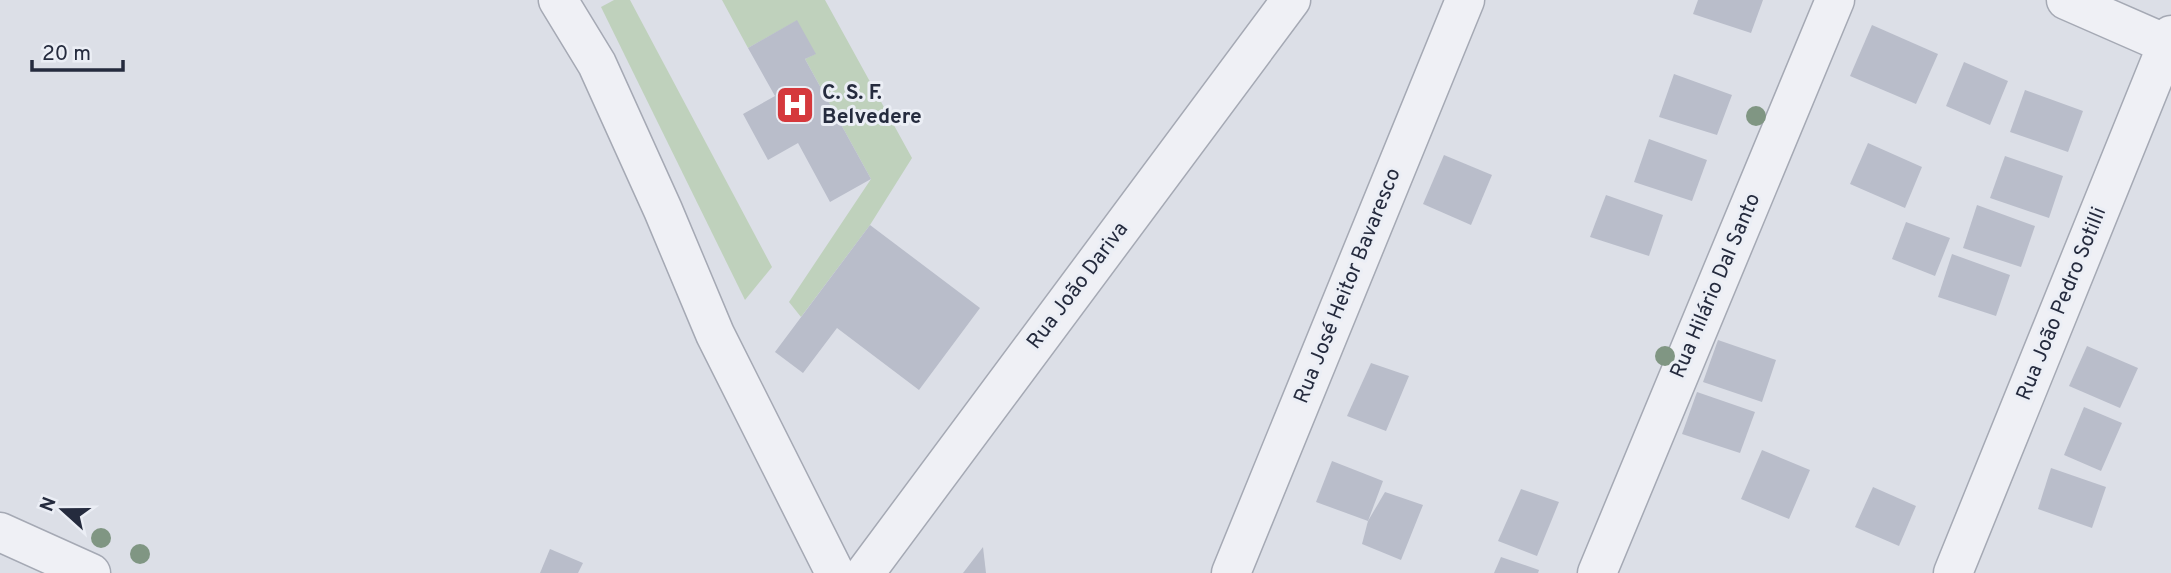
<svg xmlns="http://www.w3.org/2000/svg" width="2171" height="573" font-family="Overpass,sans-serif">
<style>
.green{fill:#bfd1bc}
.building{fill:#b9bdca}
.lines{fill:none;stroke-linecap:round;stroke-linejoin:round}
.minor-casing{stroke:#a5a9b4;stroke-width:41}
.minor{stroke:#eff0f5;stroke-width:38}
.tree{fill:#809683}
.labels{text-anchor:middle;dominant-baseline:central;stroke-width:6;stroke-linejoin:round;paint-order:stroke}
.poi-label{font-size:21px;font-weight:bold;fill:#252b3e;stroke:#ebeef5;text-anchor:start}
.street-label{font-size:21px;fill:#252b3e;stroke:#ebeef5}
</style>
<rect width="100%" height="100%" fill="#dcdfe7"/>
<g class="green">
<path d="M614,0H630L772,267L745,300L601,7Z"/>
<path d="M722,0H825L912,158L870,225L801,317L789,302L871,179L805,59L815,54L796,21L748,48Z"/>
</g>
<g class="building">
<path d="M1698,0H1763L1751,33L1693,14Z"/>
<path d="M797,20L816,54L805,59L871,179L830,202L798,143L768,160L743,114L775,96L748,48Z"/>
<path d="M1872,25L1938,54L1916,104L1850,76Z"/>
<path d="M1964,62L2008,81L1990,125L1946,106Z"/>
<path d="M1674,74L1732,95L1717,135L1659,117Z"/>
<path d="M2025,90L2083,111L2068,152L2010,132Z"/>
<path d="M1649,139L1707,160L1692,201L1634,182Z"/>
<path d="M1868,143L1922,167L1905,208L1850,184Z"/>
<path d="M1444,155L1492,175L1471,225L1423,204Z"/>
<path d="M2005,156L2063,176L2049,218L1990,198Z"/>
<path d="M1606,195L1663,215L1649,256L1590,237Z"/>
<path d="M1977,205L2035,226L2021,267L1963,248Z"/>
<path d="M1906,222L1950,238L1935,276L1892,259Z"/>
<path d="M870,225L980,308L919,390L837,328L803,373L775,352Z"/>
<path d="M1952,254L2010,275L1996,316L1938,297Z"/>
<path d="M1718,340L1776,360L1762,402L1703,382Z"/>
<path d="M2087,346L2138,368L2120,408L2069,386Z"/>
<path d="M1371,363L1409,376L1386,431L1347,416Z"/>
<path d="M1697,392L1755,412L1740,453L1682,434Z"/>
<path d="M2084,407L2122,423L2101,471L2064,455Z"/>
<path d="M1762,450L1810,470L1789,519L1741,499Z"/>
<path d="M1332,461L1383,481L1368,521L1316,502Z"/>
<path d="M2051,468L2106,487L2092,528L2038,509Z"/>
<path d="M1873,487L1916,506L1899,546L1855,527Z"/>
<path d="M1521,489L1559,502L1537,556L1498,541Z"/>
<path d="M1385,492L1423,505L1401,560L1362,544L1368,521Z"/>
<path d="M983,547L986,573H963Z"/>
<path d="M550,549L583,563L578,573H540Z"/>
<path d="M1501,557L1539,570L1538,573H1494Z"/>
</g>
<g class="lines">
<g class="minor-casing">
<g id="minor">
<path d="M558,0L597,64L663,210L715,334L835,573"/>
<path d="M2066,0L2171,46"/>
<path d="M0,532L91,573"/>
<path d="M865,573L1291,0"/>
<path d="M1231,573L1465,0"/>
<path d="M1597,573L1835,0"/>
<path d="M1953,573L2171,35"/>
</g>
</g>
<use href="#minor" class="minor"/>
</g>
<g class="tree">
<circle cx="1756" cy="116" r="10"/>
<circle cx="1665" cy="356" r="10"/>
<circle cx="101" cy="538" r="10"/>
<circle cx="140" cy="554" r="10"/>
</g>
<defs>
<g id="hospital-square" transform="scale(2.0125)"><rect x="-9" y="-9" width="18" height="18" rx="4" fill="#d5383c" stroke="#ebeef5"/><path d="M-5-5h3v3.5h4V-5h3V5h-3V1.5h-4V5h-3Z" fill="#fff"/></g>
</defs>
<g fill-rule="evenodd">
<use href="#hospital-square" x="795" y="105"/>
</g>
<g class="labels">
<g class="poi-label">
<text x="822" y="93">C. S. F.<tspan x="822" dy="24">Belvedere</tspan></text>
</g>
<g class="street-label">
<text transform="translate(1078 286) rotate(-53)">Rua João Dariva</text>
<text transform="translate(1348 286) rotate(-68)">Rua José Heitor Bavaresco</text>
<text transform="translate(1716 286) rotate(-67)">Rua Hilário Dal Santo</text>
<text transform="translate(2062 304) rotate(-68)">Rua João Pedro Sotilli</text>
</g>
</g>
<g transform="translate(63 510) rotate(291)" stroke="#ebeef5" stroke-width="5" paint-order="stroke">
<path d="M0-5L12 26L0 18L-12 26Z" fill="#252b3e"/>
<text y="-10" font-size="19" font-weight="bold" text-anchor="middle" fill="#252b3e">N</text>
</g>
<path d="M32 60v10h91v-10" fill="none" stroke="#252b3e" stroke-width="3.5"/>
<text x="42" y="60" font-size="21" fill="#252b3e" stroke="#ebeef5" stroke-width="5" paint-order="stroke">20 m</text>
</svg>
